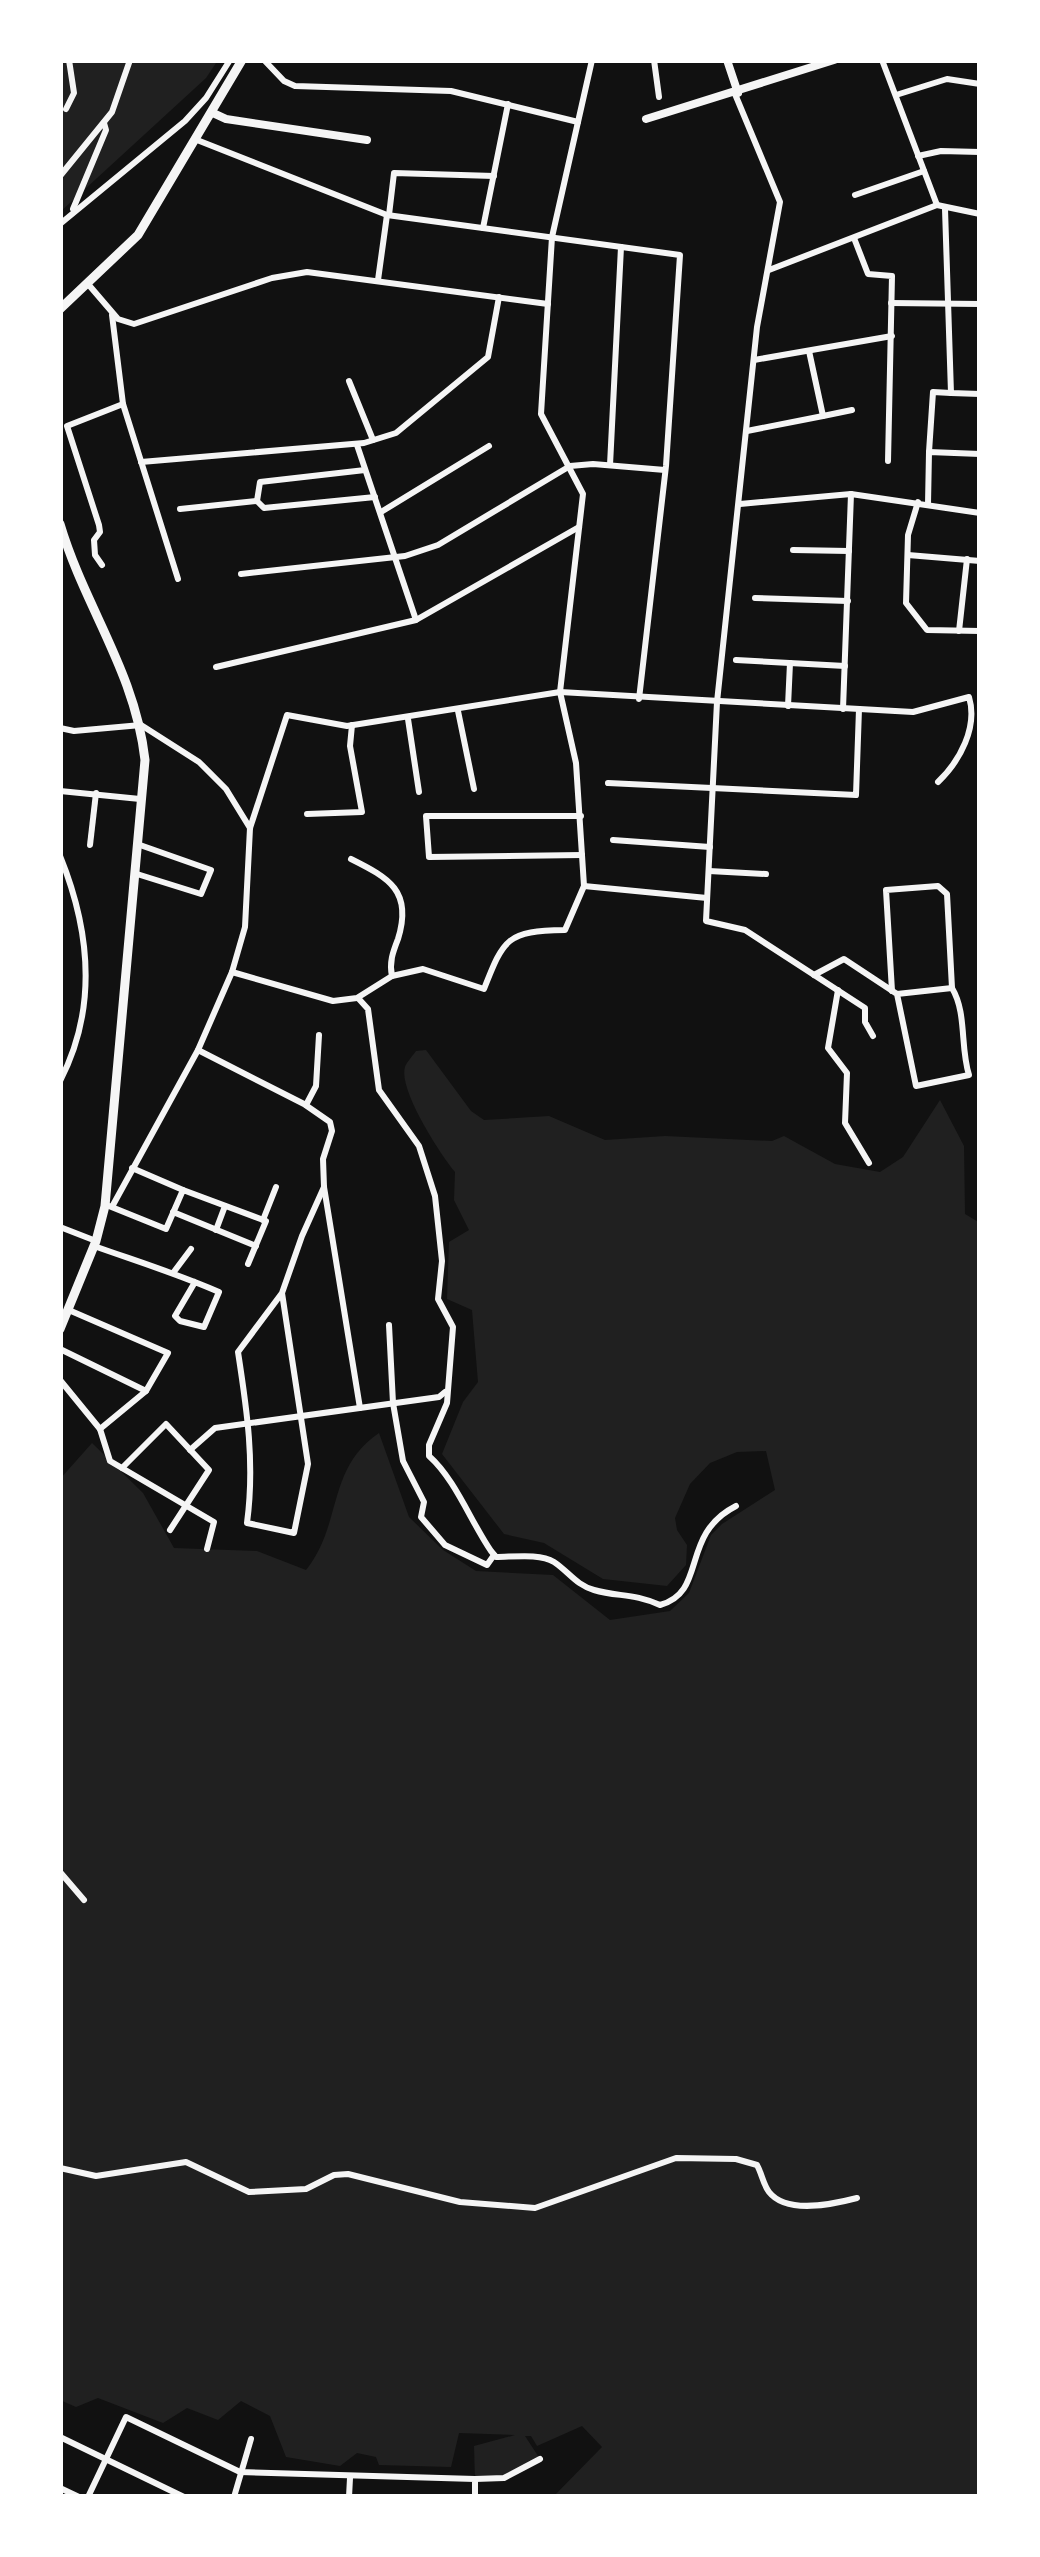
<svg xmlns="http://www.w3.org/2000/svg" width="1040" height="2557" font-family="Figtree,sans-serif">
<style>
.green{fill:#202020}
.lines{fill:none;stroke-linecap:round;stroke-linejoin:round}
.minor{stroke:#f5f5f5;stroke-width:6}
.tertiary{stroke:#f5f5f5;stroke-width:8}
.primary{stroke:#f5f5f5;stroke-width:9}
</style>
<rect width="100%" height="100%" fill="#111"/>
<g class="green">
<path d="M60,60H218L206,78L60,212Z"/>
<path d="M426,1050L471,1111L484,1120L549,1116L605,1140L665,1136L772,1141L784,1136L835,1164L880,1172L903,1157L940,1100L964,1146L965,1214L980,1223V2497H553L602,2447L582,2426L537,2446L531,2436H525L540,2459L510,2476L475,2479L474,2446L515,2435L459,2433L451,2467L379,2465L376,2457L357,2453L340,2466L286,2457L270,2416L241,2401L218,2420L187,2408L163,2423L98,2398L76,2407L60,2400V1552L63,1546L60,1537V1479L92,1443L143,1493L174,1548L257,1551L306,1570C343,1524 326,1469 379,1433L409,1517L443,1550L476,1571L553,1575L610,1620L670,1611L689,1593L711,1535L722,1524L775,1490L766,1451L737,1452L710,1463L690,1484L675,1518L677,1530L687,1545L686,1565L667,1586L603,1579L544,1543L504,1534L442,1454L463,1402L478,1382L472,1310L447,1299L449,1242L469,1230L454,1200L455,1172C440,1154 398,1089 405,1067C406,1063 414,1054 416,1051Z"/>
</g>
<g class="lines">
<g class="minor">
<path d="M264,60L284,81L295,86L451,91L578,122"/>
<path d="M654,60L659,97"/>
<path d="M882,60L937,205"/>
<path d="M735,94L780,202L757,327L717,702L706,921L745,930L865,1008V1022L873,1036"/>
<path d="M896,95L947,79L980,84"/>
<path d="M66,109L74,93L69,60"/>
<path d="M197,140L387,215L680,255L666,466L639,699"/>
<path d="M918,156L941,151L980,152"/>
<path d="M60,176L112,112L130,60"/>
<path d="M855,195L924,171"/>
<path d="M73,209L106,130L104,123"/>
<path d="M945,209L951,393L980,394"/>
<path d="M389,215L394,173L494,176"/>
<path d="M60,224L185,121L206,98L230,60"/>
<path d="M483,228L508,104"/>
<path d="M854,238L868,274L892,276L888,461"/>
<path d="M769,270L937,205L980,214"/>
<path d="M378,280L387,215"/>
<path d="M88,284L118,319L134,324L272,278L307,272L548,304"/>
<path d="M891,303L980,304"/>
<path d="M112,315L123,404L178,579"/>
<path d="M809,351L823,416L852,410"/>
<path d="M754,360L892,336"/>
<path d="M349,381L373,440"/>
<path d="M747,431L823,416"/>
<path d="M357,445L416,620"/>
<path d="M929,452L933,392L951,393"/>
<path d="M141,462L364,443L396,433L488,357L499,297"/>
<path d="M610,465L621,247"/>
<path d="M365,470L260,482L257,501L264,508L375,497"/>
<path d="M918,502L908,535L906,603L927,630L980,631"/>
<path d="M740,504L851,494L980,513"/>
<path d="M928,504L929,452L980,454"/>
<path d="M180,509L257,501"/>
<path d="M381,512L489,446"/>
<path d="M793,550L849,551"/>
<path d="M908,555L980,561"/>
<path d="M102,565L95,555L94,540L100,532L99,525L67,426L123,404"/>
<path d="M241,574L405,556L438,545L570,466L593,464L665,470"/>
<path d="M755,598L848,601"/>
<path d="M959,631L967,559"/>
<path d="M736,660L845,666"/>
<path d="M216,667L416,620L579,527"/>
<path d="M788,706L790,663"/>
<path d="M843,709L851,494"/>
<path d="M458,711L474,789"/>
<path d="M408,719L419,792"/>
<path d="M60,728L74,731L141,725L199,762L226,789L250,828"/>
<path d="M608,783L856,795L859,709"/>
<path d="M60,791L140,799"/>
<path d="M307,814L362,812L350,746L352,725"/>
<path d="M581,816H426L429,857L582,855"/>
<path d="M613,840L710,847"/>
<path d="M90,845L96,793"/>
<path d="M60,856C90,930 98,1008 60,1081"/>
<path d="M351,859C389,878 413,891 398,939C393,952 389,962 392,976"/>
<path d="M709,871L766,874"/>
<path d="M137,874L201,894L211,870L140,845"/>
<path d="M584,886L707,898"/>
<path d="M232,972L333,1001L357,998L392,976L423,969L484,989C504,938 507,931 565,930L584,886L576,763L560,692L583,494L541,414L552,237L592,60"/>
<path d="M814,975L844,959L897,994L916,1086L969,1075C960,1047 967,1013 952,988L897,994"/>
<path d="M838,990L828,1048L847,1073L845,1123L869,1163"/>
<path d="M892,991L886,890L938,886L947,894L952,988"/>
<path d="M358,998L368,1009L379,1090L419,1146L435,1196L442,1261L438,1299L453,1327L447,1403L429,1445V1456C455,1479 471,1522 491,1551L496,1557C513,1557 540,1553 554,1562C569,1572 576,1585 594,1590C618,1597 634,1593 660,1605C708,1592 679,1535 736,1506"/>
<path d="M198,1050L304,1104L330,1122L332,1131L323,1159L324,1187L360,1408"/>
<path d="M306,1105L316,1086L319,1035"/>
<path d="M132,1168L183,1190"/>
<path d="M113,1205L198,1050L232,972L245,927L250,828L287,715L347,726L560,692L913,712L969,697C978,727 960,761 938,782"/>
<path d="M109,1206L166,1229L183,1190L266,1221L248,1264"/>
<path d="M173,1212L256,1246"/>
<path d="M263,1220L276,1187"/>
<path d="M60,1227L96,1241"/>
<path d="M216,1230L225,1206"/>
<path d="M94,1246C136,1261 178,1274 219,1292L204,1327L180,1321L175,1316L195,1282"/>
<path d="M173,1273L191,1249"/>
<path d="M282,1293L308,1464L294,1533L247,1523C255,1464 247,1410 238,1352L282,1293L302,1236L324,1187"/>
<path d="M71,1311L168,1353L146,1391L100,1429"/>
<path d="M389,1325L393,1403L403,1461L424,1502L421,1517L445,1545L487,1565L494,1555"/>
<path d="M60,1349L146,1391"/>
<path d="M60,1380L100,1429L110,1461L214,1522L207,1549"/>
<path d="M190,1450L215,1428L439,1397L445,1392"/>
<path d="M122,1468L166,1424L209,1470L170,1530"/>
<path d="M60,1872L84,1900"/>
<path d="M60,2168L96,2176L186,2162L249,2192L306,2189L334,2175L348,2174L460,2202L535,2208L676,2158L736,2159L757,2165C762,2174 763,2184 769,2192C787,2215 834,2204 857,2198"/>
<path d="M60,2437L184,2497"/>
<path d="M475,2479L504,2478L540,2459"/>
<path d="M60,2488L79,2497"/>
<path d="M88,2497L126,2417L240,2472L475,2479V2497"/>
<path d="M234,2497L251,2439"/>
<path d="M349,2497L350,2478"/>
</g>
<g class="tertiary">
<path d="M727,60L738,93"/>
<path d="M213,113L226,119L367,140"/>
<path d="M646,119L834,60"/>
</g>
<g class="primary">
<path d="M60,309L138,235L242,60"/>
<path d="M60,524C85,608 135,671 145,760L105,1206L96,1241L60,1329"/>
</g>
</g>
<rect width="1040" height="2557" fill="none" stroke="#ffffff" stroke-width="126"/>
</svg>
